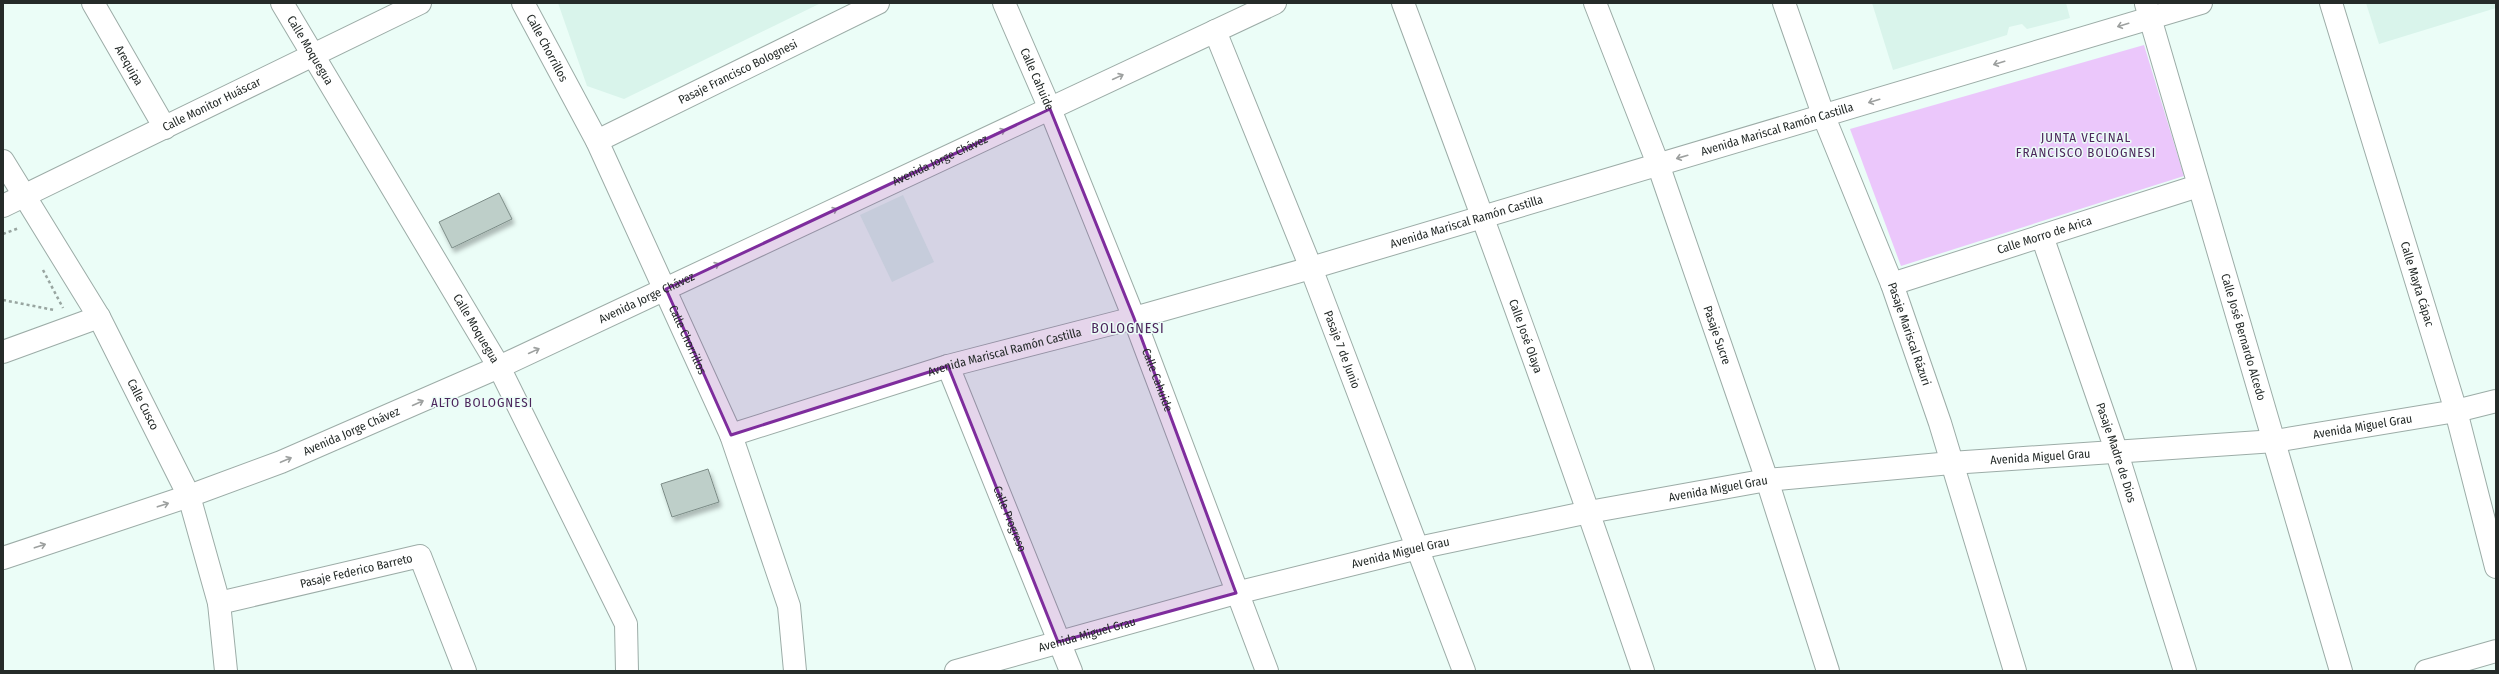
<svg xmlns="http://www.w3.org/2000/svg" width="2499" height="674" font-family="'Fira Sans Condensed',sans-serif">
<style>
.built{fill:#d9f4eb}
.green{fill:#ebc7fb}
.building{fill:#becfc9;stroke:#7c8c87;filter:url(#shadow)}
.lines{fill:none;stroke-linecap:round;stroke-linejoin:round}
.minor-casing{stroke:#9caca7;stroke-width:24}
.path{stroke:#98a5a0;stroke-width:2.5;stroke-dasharray:3 3;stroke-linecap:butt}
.minor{stroke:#fff;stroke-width:22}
.oneway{stroke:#9da09f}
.marked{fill:#7e2d9d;fill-opacity:0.2;stroke:#7e2d9d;stroke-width:3;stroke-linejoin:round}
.labels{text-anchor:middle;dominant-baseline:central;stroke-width:3;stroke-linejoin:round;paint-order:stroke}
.street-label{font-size:12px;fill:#252b29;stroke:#ebfdf7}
.neighbourhood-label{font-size:13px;letter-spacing:1px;fill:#4c265c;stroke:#ebfdf7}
.quarter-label{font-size:14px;letter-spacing:1px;fill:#4c265c;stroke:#ebfdf7}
</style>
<defs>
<filter id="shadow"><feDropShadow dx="2.5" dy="4.5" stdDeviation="2" flood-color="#0004"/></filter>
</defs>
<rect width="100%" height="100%" fill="#ebfdf7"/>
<g class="built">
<path d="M558,3H821L624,99L587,86Z"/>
<path d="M1872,3H2066L2070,18L2027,29L2022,24L2009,27L2007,35L1893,70Z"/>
<path d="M2366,3H2496V8L2379,44Z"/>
<path d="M903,195L934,262L892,282L860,215Z"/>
</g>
<path class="green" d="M2144,45L2184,176L1901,266L1850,129Z"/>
<g class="building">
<path d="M499,193L512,219L452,248L439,222Z"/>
<path d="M708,469L719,502L672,517L661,484Z"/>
</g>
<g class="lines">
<g class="minor-casing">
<g id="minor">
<path id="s1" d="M93,3L165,128"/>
<path id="s2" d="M282,3L499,367L626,624L627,671"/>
<path id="s3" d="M523,3L597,141L731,435L789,606L795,671"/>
<path id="s4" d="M1004,3L1050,109L1134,318L1267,671"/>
<path id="s5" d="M1403,3C1486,224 1567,447 1643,671"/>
<path id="s6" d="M1595,3L1658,164L1767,480L1828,671"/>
<path id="s7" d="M1784,3L1824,117L1892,284L1940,423L2015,671"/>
<path id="s8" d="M2331,3L2456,411L2496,567"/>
<path id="s9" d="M2146,4L2341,671"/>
<path id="s10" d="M1215,31L1311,268L1464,671"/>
<path id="s11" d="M597,141L878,3"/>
<path id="s12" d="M3,161L99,317L189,496L219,603L226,671"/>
<path id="s13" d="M3,206L420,3"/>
<path id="s14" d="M2042,236L2117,453L2185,671"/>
<path id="s15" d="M1892,284L2198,186"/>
<path d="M3,352L99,317"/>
<path id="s16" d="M948,366L1071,671"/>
<path id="s17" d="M731,435L948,366L1134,318L1311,268L2201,3"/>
<path id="s18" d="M3,558L189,496L281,462L499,367L1275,3"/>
<path id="s19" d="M219,603L420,556L465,671"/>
<path id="s20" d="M956,671L1236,593L1418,548L1589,512L1767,480L1951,463L2275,441L2456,411L2496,401"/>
<path d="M2426,671L2496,651"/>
</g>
</g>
<g class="path">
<path d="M3,234L19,228"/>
<path d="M43,270L63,308"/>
<path d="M3,300L54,310"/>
</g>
<use href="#minor" class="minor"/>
</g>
<defs><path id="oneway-shaft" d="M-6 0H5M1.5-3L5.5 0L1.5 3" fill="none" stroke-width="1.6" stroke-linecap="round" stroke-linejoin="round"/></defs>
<g class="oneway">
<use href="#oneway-shaft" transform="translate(2123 25) rotate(163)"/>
<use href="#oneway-shaft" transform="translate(1999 63) rotate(163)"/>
<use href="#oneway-shaft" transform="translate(1118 77) rotate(-25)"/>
<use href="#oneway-shaft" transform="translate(1874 101) rotate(163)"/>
<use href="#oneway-shaft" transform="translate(1000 132) rotate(-25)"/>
<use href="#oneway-shaft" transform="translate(1682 157) rotate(164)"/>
<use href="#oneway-shaft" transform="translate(832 211) rotate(-25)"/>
<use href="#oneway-shaft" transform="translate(714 266) rotate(-25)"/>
<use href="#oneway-shaft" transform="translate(534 351) rotate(-25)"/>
<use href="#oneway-shaft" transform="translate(418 403) rotate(-24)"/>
<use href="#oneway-shaft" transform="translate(286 460) rotate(-23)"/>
<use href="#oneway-shaft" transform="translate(163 505) rotate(-18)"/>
<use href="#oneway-shaft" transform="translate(40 546) rotate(-18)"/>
</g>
<path class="marked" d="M1050,109L1134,318L1236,593L1058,642L948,366L731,435L666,289Z"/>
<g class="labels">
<g class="street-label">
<text stroke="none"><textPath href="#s3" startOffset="51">Calle Chorrillos</textPath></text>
<text stroke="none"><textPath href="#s2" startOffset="55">Calle Moquegua</textPath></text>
<text stroke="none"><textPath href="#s1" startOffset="72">Arequipa</textPath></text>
<text stroke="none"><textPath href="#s11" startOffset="157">Pasaje Francisco Bolognesi</textPath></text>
<text stroke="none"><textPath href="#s4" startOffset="83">Calle Cahuide</textPath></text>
<text stroke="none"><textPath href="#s13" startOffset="232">Calle Monitor Huáscar</textPath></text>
<text stroke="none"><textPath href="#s17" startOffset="1090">Avenida Mariscal Ramón Castilla</textPath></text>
<text stroke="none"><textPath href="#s18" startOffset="1019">Avenida Jorge Chávez</textPath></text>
<text stroke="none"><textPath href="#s17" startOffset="766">Avenida Mariscal Ramón Castilla</textPath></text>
<text stroke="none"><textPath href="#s15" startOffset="160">Calle Morro de Arica</textPath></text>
<text stroke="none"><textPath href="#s8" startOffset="294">Calle Mayta Cápac</textPath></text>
<text stroke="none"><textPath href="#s18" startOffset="695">Avenida Jorge Chávez</textPath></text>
<text stroke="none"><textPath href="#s2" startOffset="379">Calle Moquegua</textPath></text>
<text stroke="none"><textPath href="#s7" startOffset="354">Pasaje Mariscal Rázuri</textPath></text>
<text stroke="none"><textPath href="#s6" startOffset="354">Pasaje Sucre</textPath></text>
<text stroke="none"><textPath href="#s5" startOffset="355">Calle José Olaya</textPath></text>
<text stroke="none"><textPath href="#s9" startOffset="347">Calle José Bernardo Alcedo</textPath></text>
<text stroke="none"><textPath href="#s3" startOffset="375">Calle Chorrillos</textPath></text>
<text stroke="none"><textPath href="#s10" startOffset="343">Pasaje 7 de Junio</textPath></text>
<text stroke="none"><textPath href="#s17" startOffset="286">Avenida Mariscal Ramón Castilla</textPath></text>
<text stroke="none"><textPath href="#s4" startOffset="407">Calle Cahuide</textPath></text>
<text stroke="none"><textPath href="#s12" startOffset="281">Calle Cusco</textPath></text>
<text stroke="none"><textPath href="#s20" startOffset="1432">Avenida Miguel Grau</textPath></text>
<text stroke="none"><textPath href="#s18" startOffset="371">Avenida Jorge Chávez</textPath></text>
<text stroke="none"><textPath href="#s14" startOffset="229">Pasaje Madre de Dios</textPath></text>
<text stroke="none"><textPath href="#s20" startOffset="1108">Avenida Miguel Grau</textPath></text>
<text stroke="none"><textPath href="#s20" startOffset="784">Avenida Miguel Grau</textPath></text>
<text stroke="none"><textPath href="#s16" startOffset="165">Calle Progreso</textPath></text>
<text stroke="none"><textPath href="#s20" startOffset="460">Avenida Miguel Grau</textPath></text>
<text stroke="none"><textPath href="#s19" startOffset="141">Pasaje Federico Barreto</textPath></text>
<text stroke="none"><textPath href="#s20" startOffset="136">Avenida Miguel Grau</textPath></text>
</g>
<g class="neighbourhood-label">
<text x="2086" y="137">JUNTA VECINAL<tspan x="2086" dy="15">FRANCISCO BOLOGNESI</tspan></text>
<text x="482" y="402">ALTO BOLOGNESI</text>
</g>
<g class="quarter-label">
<text x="1128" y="328">BOLOGNESI</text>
</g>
</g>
<rect width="2499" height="674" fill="none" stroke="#252b29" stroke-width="8"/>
</svg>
